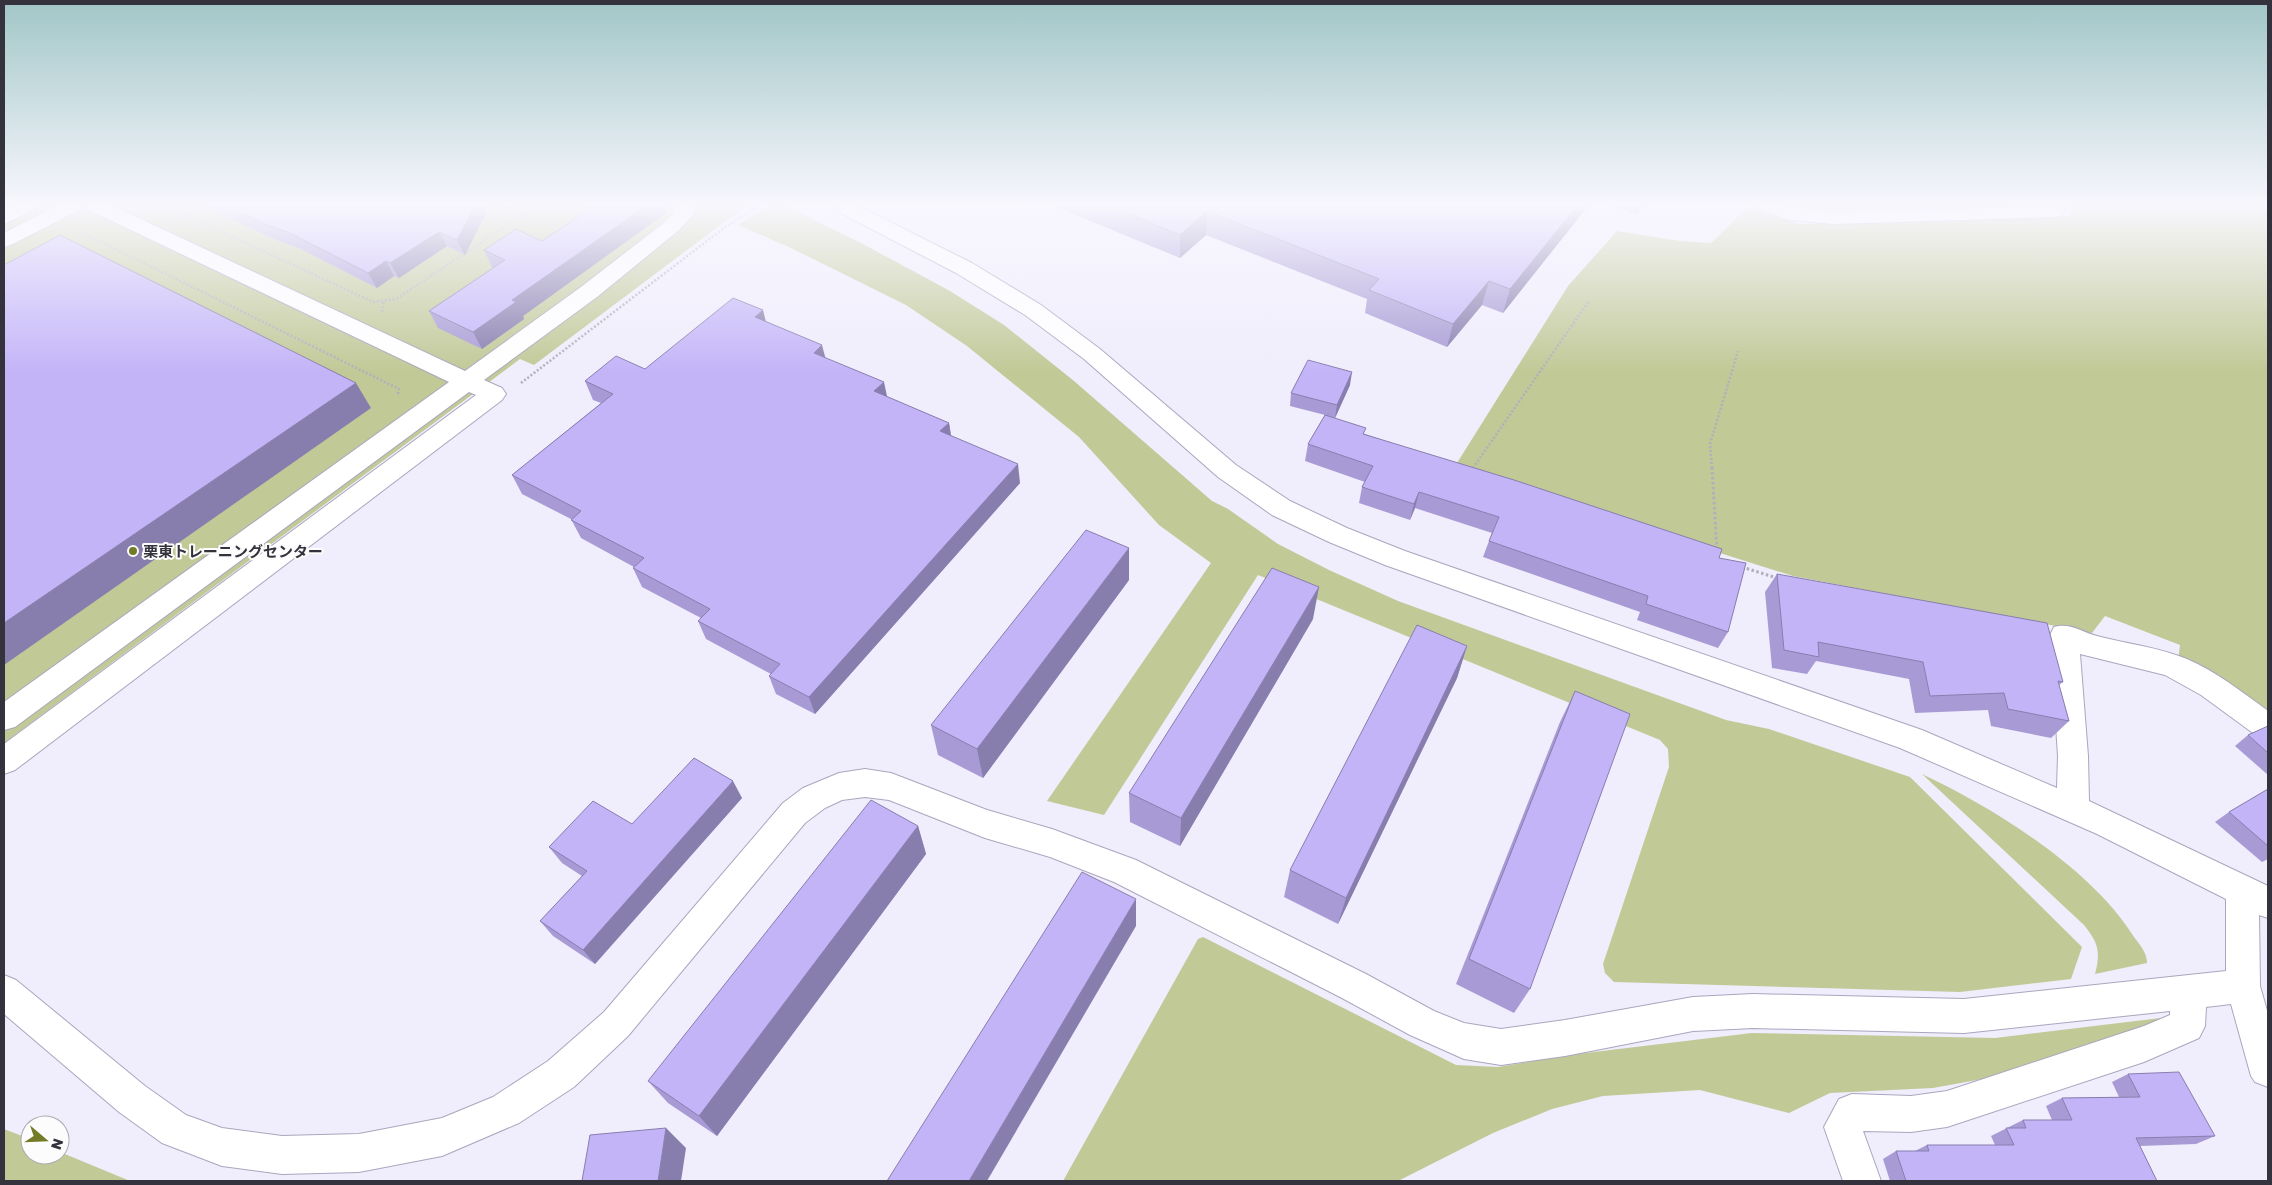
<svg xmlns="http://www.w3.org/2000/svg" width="2272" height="1185" font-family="'Golos Text','Noto Sans JP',sans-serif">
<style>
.green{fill:#c1c997}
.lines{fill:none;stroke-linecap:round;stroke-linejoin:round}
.minor-casing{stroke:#aaa6be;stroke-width:2}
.path-far1{stroke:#b1afbc;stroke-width:2.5;stroke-dasharray:2 2;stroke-linecap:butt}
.path{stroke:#b1afbc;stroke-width:3;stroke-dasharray:2.5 2.5;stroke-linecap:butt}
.minor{fill:#fff;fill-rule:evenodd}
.wall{fill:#a89bd5}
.shaded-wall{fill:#887eae}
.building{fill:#c3b4f8;stroke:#887eae}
.poi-dot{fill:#737b26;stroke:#fcfcfc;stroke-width:2}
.labels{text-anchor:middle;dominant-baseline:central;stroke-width:4;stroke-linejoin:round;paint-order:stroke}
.poi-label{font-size:15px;font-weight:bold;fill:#34323c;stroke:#fcfcfc;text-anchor:start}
</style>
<rect width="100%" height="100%" fill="#f0edfc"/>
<g class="green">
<path d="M4,206H749L727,220L534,365L520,359L4,743Z"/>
<path d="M769,206H786L863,244L950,291L1004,325L1074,381L1212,501L1228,509L1278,544L1329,570L1398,601L1726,720L1769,729L1910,777L2082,947L2071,979L1960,992L1614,982L1605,973L1603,964L1669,767L1668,749L1660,740L1258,575L1104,815L1047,801L1211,563L1159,525L1079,437L967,346L906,305L789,247L738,225Z"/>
<path d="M1789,206H1974V207L1803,211Z"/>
<path d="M2072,206H2268V718L2201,672L2178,661L2180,645L2105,616L2092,633L1793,576L1704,548L1457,463L1568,286L1617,231L1680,241L1711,243L1747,208L1799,224L2070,216Z"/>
<path d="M1922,774C1994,808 2091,868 2134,937C2140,945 2147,953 2147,963L2095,974C2101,952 2098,942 2084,925Z"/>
<path d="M1203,937L1456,1065L1498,1067L1569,1055L1752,1033L1995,1038L2169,1017L2045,1063L1977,1080L1933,1088L1830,1093L1789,1113L1700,1090L1603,1096L1552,1109L1493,1133L1398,1181H1063L1198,939Z"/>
<path d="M4,1129L30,1139V1155H60V1152L130,1181H4Z"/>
</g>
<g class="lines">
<g class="minor-casing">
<g id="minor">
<path d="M10,206H36L33,210L4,224V210Z"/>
<path d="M56,206H82L79,210L11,245L4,247V233Z"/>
<path d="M86,206H113L465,371L581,287L665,222L674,213L673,206H693L694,214L679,230L597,297L484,380L502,388L506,394L502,400L15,770L4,774V744L476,395L469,392L15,727L4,730V702L449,382L89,210Z"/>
<path d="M832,206H858L972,263L1041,305L1100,349L1236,465L1290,501L1347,528L1405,551L1922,730L2057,788L2058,756L2050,635L2054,627C2070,622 2082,632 2097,636C2127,644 2158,647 2187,659C2217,672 2242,692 2268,711V740L2257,736L2201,695L2165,675L2080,654L2088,756L2089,801L2268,886V918L2259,915L2260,986L2268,1014V1087L2255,1082L2251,1076L2231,1004L2206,1007L2205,1026L2199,1038L2144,1062L1947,1127L1911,1132L1863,1131L1881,1181H1843L1824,1127L1839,1099L1852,1094L1911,1096L1947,1091L2144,1026L2170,1015V1011L1964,1033L1753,1028L1693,1031L1565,1056L1501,1065L1464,1059L1410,1035L1342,998L1114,882L1050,857L985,838L889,800L865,797L842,800L825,808L805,823L628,1036L574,1087L519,1123L442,1156L359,1172L282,1174L222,1166L162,1143L119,1112L4,1014V975L16,980L145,1086L186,1115L222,1128L282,1136L359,1134L442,1118L493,1097L548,1061L604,1012L783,803L803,788L839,773L865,769L891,773L987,810L1052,829L1136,860L1366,974L1434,1011L1464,1023L1501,1029L1565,1020L1693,997L1753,994L1964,999L2226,971V899L2097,834L1900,748L1385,565L1329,542L1272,515L1218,477L1084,359L1025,315L956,273L835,210Z"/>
<path d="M1757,206H1787L1834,212L2066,206L2063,215L2056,217L1834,224L1789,220L1760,210Z"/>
</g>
</g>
<g class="path-far1">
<path d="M166,206L373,302L396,299L536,206"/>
<path d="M79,231L399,389L398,394"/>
<path d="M382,312L384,300"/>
<path d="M521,383L724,228L759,206"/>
<path d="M1473,468L1589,301"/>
<path d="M1712,468L1710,444L1738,351"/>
</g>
<g class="path">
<path d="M1712,467L1717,551"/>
<path d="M1471,471L1474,467"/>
<path d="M1742,567L1777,578"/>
</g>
<use href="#minor" class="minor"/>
</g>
<g class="wall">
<path d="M204,206H483L486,213L465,255L447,246L399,278L394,276L377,288L301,249L274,239Z"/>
<path d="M594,206H664L666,213L523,316L524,319L482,349L438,328L429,311L493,268L492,267L484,250L542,241Z"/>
<path d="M1054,206H1588L1503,313L1482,305L1447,347L1365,313L1367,299L1206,235L1180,258Z"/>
<path d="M1611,206H1643L1636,215Z"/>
<path d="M766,321L887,397L949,423L951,436L1020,483L815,714L776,694L769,676L771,674L706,639L698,621L701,618L642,587L633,568L634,567L581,538L571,519L522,494L512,475L601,403L593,400L585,381L645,369Z"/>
<path d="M1350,385L1335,418L1365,434L1719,558L1728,632L1718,648L1637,620L1640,612L1483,557L1492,533L1415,508L1410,520L1359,503L1362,487L1365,482L1305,461L1308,444L1325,415L1290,406L1291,393Z"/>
<path d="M1777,574L2063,682L2059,685L2069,721L2051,738L1991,726L1988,710L1915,713L1909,679L1816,661L1807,674L1772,668L1765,592Z"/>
<path d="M1129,580L983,778L938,755L931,725Z"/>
<path d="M1313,619L1180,846L1130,822L1129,793Z"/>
<path d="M1467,646L1457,678L1338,924L1284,897L1290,870Z"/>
<path d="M1575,691L1530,989L1514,1013L1456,984L1560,722Z"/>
<path d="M2268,726V775L2235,746L2248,735Z"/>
<path d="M2268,789V859L2262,862L2215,822L2229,812Z"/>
<path d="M742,798L595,964L553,936L540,921L582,876L562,863L549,847L632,824Z"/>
<path d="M918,826L926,854L717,1136L668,1103L648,1081Z"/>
<path d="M2128,1074L2215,1136L2196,1144L2140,1146L2157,1181H1890L1883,1159L1896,1151H1915L1927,1145H1995L1991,1136L2023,1120H2052L2046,1106L2062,1098L2119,1097L2112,1082Z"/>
</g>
<g class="shaded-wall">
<path d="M475,206H483L486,213L465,255L457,240Z"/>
<path d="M646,206H664L666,213L523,316L524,319L482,349L473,332L512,300Z"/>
<path d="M1577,206H1588L1503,313L1510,289Z"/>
<path d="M1639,206H1643L1636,215Z"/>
<path d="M1207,211L1206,235L1180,258V235Z"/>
<path d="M439,232L447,246L399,278L390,263Z"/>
<path d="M386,261L394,276L377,288L368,273Z"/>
<path d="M1489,281L1482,305L1447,347L1453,324Z"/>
<path d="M763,310L768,330L755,317Z"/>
<path d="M822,345L827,364L814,353Z"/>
<path d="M1352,372L1350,385L1335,418L1337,405Z"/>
<path d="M884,382L888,401L874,391Z"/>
<path d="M356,383L371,408L4,665V623Z"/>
<path d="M949,423L952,442L940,431Z"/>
<path d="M1018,464L1020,483L815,714L809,697Z"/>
<path d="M1419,492L1415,508L1410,520L1414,504Z"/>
<path d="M1129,548V580L983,778L977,749Z"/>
<path d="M1319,587L1313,619L1180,846L1181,818Z"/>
<path d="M1467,646L1457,678L1338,924L1346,898Z"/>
<path d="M733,781L742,798L595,964L583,950Z"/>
<path d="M918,826L926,854L717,1136L699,1116Z"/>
<path d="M1136,899V926L987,1181H969Z"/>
<path d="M666,1128L686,1148L681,1181H658Z"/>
</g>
<g class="building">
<path d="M226,206H475L457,240L439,232L390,263L386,261L368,273L292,234L265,224Z"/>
<path d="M594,206H646L512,300L516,302L473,332L429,311L505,260L484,250L516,229L542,241Z"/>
<path d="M1110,206H1577L1510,289L1489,281L1453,324L1369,290L1379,279L1207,211L1180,235Z"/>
<path d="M60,235L356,383L4,623V265Z"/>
<path d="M733,298L763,310L755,317L822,345L814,353L884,382L874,391L949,423L940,431L1018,464L809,697L769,676L780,664L698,621L710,609L633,568L644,558L571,520L581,511L512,475L613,394L585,381L616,356L645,369Z"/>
<path d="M1308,360L1352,372L1337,405L1291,393Z"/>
<path d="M1325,415L1366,428L1363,434L1514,480L1722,549L1719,558L1746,563L1728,632L1646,604L1648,596L1489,541L1499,517L1419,492L1414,504L1362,487L1373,466L1308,444Z"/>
<path d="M1086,530L1129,548L977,749L931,725Z"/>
<path d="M1272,568L1319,587L1181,818L1129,793Z"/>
<path d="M1777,574L2047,623L2063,682L2058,681L2069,721L2008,709L2004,693L1930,696L1923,662L1818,642L1819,657L1784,650Z"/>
<path d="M1417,625L1467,646L1346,898L1290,870Z"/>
<path d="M1575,691L1630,714L1530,989L1469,959Z"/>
<path d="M2268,726V753L2248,735Z"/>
<path d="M694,758L733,781L583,950L540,921L587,871L549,847L593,801L632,824Z"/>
<path d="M2268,789V846L2229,812Z"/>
<path d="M871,800L918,826L699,1116L648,1081Z"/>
<path d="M1082,872L1136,899L969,1181H887Z"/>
<path d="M2179,1072L2215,1136L2136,1138L2157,1181H1906L1896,1151H1929L1927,1145H2014L2006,1128H2026L2023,1120H2072L2062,1098L2140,1097L2128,1074Z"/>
<path d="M666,1128L658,1181H582L590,1135Z"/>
</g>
<linearGradient id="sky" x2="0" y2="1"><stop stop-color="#a1c6c7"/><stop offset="0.55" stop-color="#f8f7fe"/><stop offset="1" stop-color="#f8f7fe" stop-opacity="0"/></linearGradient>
<rect width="2272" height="372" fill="url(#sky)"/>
<circle class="poi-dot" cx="133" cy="551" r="5"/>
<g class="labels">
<g class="poi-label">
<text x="143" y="551">栗東トレーニングセンター</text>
</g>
</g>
<rect width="2272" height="1185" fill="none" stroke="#34323c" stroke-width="10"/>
<g transform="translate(45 1140) rotate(109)"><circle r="24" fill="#fcfcfc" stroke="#acabaf"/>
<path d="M0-4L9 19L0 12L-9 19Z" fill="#737b26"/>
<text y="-8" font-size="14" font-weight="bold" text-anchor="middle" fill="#34323c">N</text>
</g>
</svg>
